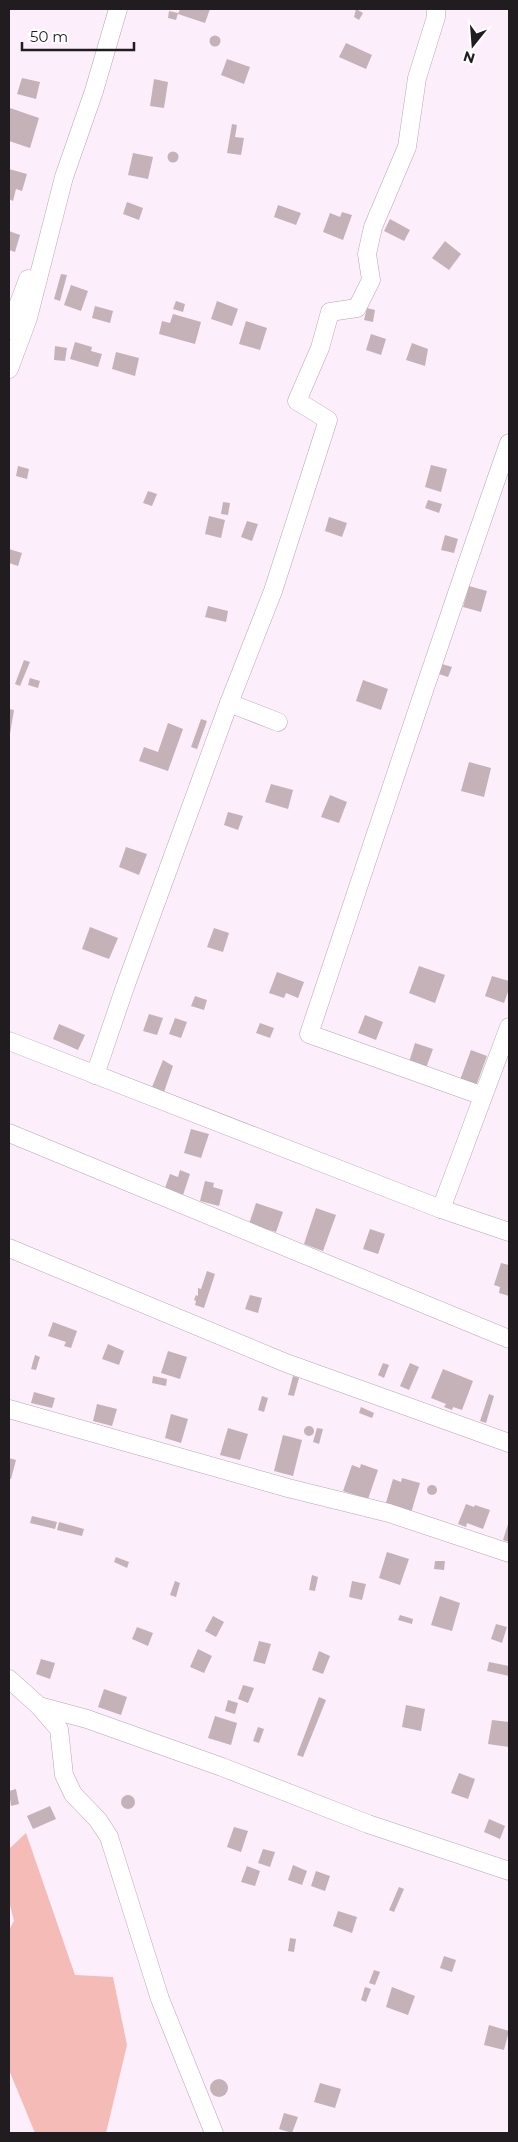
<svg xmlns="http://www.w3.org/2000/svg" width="518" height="2142" font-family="Montserrat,sans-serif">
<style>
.green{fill:#f5bbb6}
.building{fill:#c5b2b8}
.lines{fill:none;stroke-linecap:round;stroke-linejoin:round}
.minor-casing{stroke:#b5a7b3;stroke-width:19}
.minor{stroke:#fff;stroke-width:18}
</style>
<rect width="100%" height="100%" fill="#fceefb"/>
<path class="green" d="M26,1833L75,1975L113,1977L127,2045L106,2133H35L9,2070V1930L14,1921L9,1901V1849Z"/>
<g class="building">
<path d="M180,9H210L205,23L178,14Z"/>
<path d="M356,9L363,13L359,20L354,17Z"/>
<path d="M169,11L178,13L176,20L168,18Z"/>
<circle cx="215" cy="41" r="5.5"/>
<path d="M346,43L372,55L366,69L339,57Z"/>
<path d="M227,59L250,67L244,84L221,75Z"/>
<path d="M22,78L40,82L36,99L17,94Z"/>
<path d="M154,79L168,82L164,108L150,106Z"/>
<path d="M10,108L39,118L30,148L9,141Z"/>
<path d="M232,124L237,125L235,137L244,138L241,155L227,153Z"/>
<circle cx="173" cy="157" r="5.5"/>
<path d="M133,153L153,157L148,179L128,175Z"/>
<path d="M9,169L27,174L22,191L16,189L13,201L9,199Z"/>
<path d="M127,202L143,208L139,220L123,214Z"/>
<path d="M278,205L301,213L296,225L274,217Z"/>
<path d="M342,212L352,215L343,240L323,232L330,213L340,217Z"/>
<path d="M390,219L410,230L404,241L384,231Z"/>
<path d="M9,231L20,235L15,252L9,250Z"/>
<path d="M445,241L461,254L449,270L432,258Z"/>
<path d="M61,274L67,275L60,301L54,299Z"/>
<path d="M71,285L88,291L81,311L64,305Z"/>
<path d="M176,301L185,304L183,312L173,309Z"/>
<path d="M217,301L238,309L232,326L211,319Z"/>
<path d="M95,306L113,311L110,323L92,318Z"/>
<path d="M367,308L375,310L373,322L364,320Z"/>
<path d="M173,314L201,322L195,344L159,334L162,321L170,323Z"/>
<path d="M246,321L267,328L260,350L239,344Z"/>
<path d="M371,334L386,339L381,355L366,350Z"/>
<path d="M75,342L92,347L91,351L102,354L98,367L70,359Z"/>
<path d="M412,343L428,349L425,366L406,360Z"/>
<path d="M55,346L67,348L65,361L54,360Z"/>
<path d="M116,352L139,358L135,376L112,369Z"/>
<path d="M431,465L447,469L441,492L425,487Z"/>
<path d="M18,466L29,469L27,479L16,476Z"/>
<path d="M148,491L157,494L152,506L143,503Z"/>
<path d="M428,500L442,504L439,513L425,508Z"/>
<path d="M223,502L230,503L228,515L221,514Z"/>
<path d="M209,516L225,520L221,538L205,534Z"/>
<path d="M329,517L347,523L342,537L325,531Z"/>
<path d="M247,521L258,524L252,541L241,537Z"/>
<path d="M445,535L458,539L454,553L441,550Z"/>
<path d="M9,549L22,553L18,566L9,563Z"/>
<path d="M469,586L487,591L481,612L463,607Z"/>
<path d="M208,606L228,611L226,622L205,617Z"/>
<path d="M24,660L30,662L20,686L15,684Z"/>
<path d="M442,664L452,667L448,677L439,674Z"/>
<path d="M30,678L40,681L38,688L28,685Z"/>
<path d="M363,680L388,689L381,710L356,701Z"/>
<path d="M9,709L14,710L10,734L9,733Z"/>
<path d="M201,719L207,721L197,749L191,747Z"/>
<path d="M168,723L183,729L168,771L139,761L144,747L158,752Z"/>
<path d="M469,762L491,768L484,797L461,791Z"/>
<path d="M271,784L293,790L288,809L265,802Z"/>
<path d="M330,795L347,802L339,823L321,817Z"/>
<path d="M228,812L243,816L238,830L224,825Z"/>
<path d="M126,847L147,854L139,875L119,867Z"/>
<path d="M90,927L118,938L109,959L82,949Z"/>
<path d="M214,928L229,933L223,952L207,947Z"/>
<path d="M419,966L445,975L435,1003L409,993Z"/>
<path d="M277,972L304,982L298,998L286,993L284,998L269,993Z"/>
<path d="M492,976L509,981V989L504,1003L485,996Z"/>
<path d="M195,996L207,1000L204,1010L191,1006Z"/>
<path d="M149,1014L163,1018L157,1035L143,1031Z"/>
<path d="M365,1015L383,1022L376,1040L358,1033Z"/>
<path d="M175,1018L187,1022L181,1038L169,1034Z"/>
<path d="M260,1023L274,1028L270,1038L256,1033Z"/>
<path d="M59,1024L85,1035L78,1050L53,1039Z"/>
<path d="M415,1043L433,1049L426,1068L409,1062Z"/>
<path d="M471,1050L487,1056L476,1086L460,1080Z"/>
<path d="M163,1060L173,1066L164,1092L152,1087Z"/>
<path d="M191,1129L209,1134L201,1158L184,1153Z"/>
<path d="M180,1170L190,1174L183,1195L165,1188L170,1174L178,1177Z"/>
<path d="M205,1181L214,1183L213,1187L223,1190L219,1206L200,1201Z"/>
<path d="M256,1203L283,1212L276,1232L249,1224Z"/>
<path d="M316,1208L336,1215L323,1251L304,1244Z"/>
<path d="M370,1229L385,1234L378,1254L363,1249Z"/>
<path d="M501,1263L509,1265V1296L499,1293L500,1287L494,1285Z"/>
<path d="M207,1271L215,1274L204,1308L195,1305L196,1301L194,1300L196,1295L198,1296V1288L201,1289Z"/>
<path d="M250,1295L262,1298L258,1313L245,1309Z"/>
<path d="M53,1322L77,1331L71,1348L64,1346L66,1342L48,1336Z"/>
<path d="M108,1344L124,1351L119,1365L102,1359Z"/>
<path d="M168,1351L187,1357L180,1379L161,1373Z"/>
<path d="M35,1355L40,1357L36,1370L31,1369Z"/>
<path d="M383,1363L389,1365L384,1378L378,1375Z"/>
<path d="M410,1363L419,1367L409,1390L400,1386Z"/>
<path d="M443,1369L473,1381L462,1410L453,1407L452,1410L444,1407L446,1404L431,1398Z"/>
<path d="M153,1376L167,1379L166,1386L152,1383Z"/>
<path d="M293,1376L299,1378L294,1396L288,1395Z"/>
<path d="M34,1392L55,1398L52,1408L31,1403Z"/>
<path d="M489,1394L494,1396L486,1423L480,1421Z"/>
<path d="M262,1396L268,1398L264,1412L258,1410Z"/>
<path d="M97,1404L117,1409L112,1426L93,1421Z"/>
<path d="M361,1407L374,1413L372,1418L359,1413Z"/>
<path d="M171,1414L188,1419L181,1443L165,1438Z"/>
<circle cx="309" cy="1431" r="5"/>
<path d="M228,1428L248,1434L240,1460L220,1455Z"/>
<path d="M317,1428L323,1429L319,1444L313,1442Z"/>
<path d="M283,1435L302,1440L293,1476L274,1471Z"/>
<path d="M9,1458L16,1460L11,1479H9Z"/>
<path d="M361,1464L378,1470L368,1499L343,1491L352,1465L360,1468Z"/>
<path d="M402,1478L420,1483L411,1513L385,1506L393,1479L401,1482Z"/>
<circle cx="432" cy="1490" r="5"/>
<path d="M466,1504L474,1507L475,1505L490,1510L483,1529L467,1523L466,1527L458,1524Z"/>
<path d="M32,1516L57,1522L55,1529L30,1523Z"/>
<path d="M509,1521V1542L503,1540Z"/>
<path d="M59,1522L84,1529L82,1536L57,1530Z"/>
<path d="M387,1552L409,1559L400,1585L379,1578Z"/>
<path d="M116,1557L129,1562L127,1568L114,1562Z"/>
<path d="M435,1561H445L444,1570L434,1569Z"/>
<path d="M312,1575L318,1577L315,1591L309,1590Z"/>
<path d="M175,1581L180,1583L176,1597L170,1595Z"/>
<path d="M352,1581L366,1584L362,1600L349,1597Z"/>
<path d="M440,1596L460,1603L452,1631L431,1625Z"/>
<path d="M400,1615L413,1619L412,1624L398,1620Z"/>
<path d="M213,1616L224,1622L216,1637L205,1631Z"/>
<path d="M496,1624L507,1627L502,1643L491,1639Z"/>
<path d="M137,1627L153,1633L148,1646L132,1639Z"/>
<path d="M259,1641L271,1644L265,1664L253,1661Z"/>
<path d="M198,1649L212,1656L204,1673L190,1667Z"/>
<path d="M319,1651L330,1656L323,1674L312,1670Z"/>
<path d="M41,1659L55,1663L50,1679L36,1674Z"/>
<path d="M489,1662L509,1666V1676L487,1671Z"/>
<path d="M243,1685L254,1688L248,1703L238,1699Z"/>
<path d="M104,1689L127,1697L121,1715L98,1707Z"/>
<path d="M319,1697L326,1700L303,1757L297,1755Z"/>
<path d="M228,1700L238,1703L235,1714L225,1711Z"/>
<path d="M406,1705L425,1709L421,1731L402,1727Z"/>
<path d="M215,1716L237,1723L231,1745L208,1738Z"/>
<path d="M492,1720L509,1722V1747L488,1744Z"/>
<path d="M258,1727L264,1729L259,1743L253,1741Z"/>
<path d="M459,1773L475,1779L468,1799L451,1793Z"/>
<path d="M16,1789L19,1804L11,1806L9,1791Z"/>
<circle cx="128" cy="1802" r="7"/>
<path d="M50,1806L56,1819L33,1829L27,1816Z"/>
<path d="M489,1819L505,1826L500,1839L484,1832Z"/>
<path d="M234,1827L248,1831L241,1852L227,1847Z"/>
<path d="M263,1849L275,1852L270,1867L258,1863Z"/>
<path d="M293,1865L307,1871L302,1885L288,1880Z"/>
<path d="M247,1866L260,1871L255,1886L241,1882Z"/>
<path d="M316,1871L330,1876L325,1891L311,1886Z"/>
<path d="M399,1887L404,1889L394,1912L389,1910Z"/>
<path d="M338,1911L357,1917L352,1933L333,1926Z"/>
<path d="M290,1938L296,1939L294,1952L288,1951Z"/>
<path d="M444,1956L456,1960L452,1972L440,1968Z"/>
<path d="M374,1970L380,1972L375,1985L369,1983Z"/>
<path d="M365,1987L371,1989L366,2002L361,2000Z"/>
<path d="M392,1987L415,1996L408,2015L386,2007Z"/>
<path d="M489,2025L509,2031L504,2050L484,2045Z"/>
<circle cx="219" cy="2088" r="9"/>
<path d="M320,2083L341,2089L335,2108L314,2102Z"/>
<path d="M284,2113L298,2117L292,2133L279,2129Z"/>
</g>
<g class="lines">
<g class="minor-casing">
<g id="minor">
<path d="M9,330L28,279"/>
<path d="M9,369L28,318L64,177L94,91L118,9"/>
<path d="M229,703L273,591L328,420L297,401L320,348L330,312L357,308L371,280L367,254L373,227L407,147L417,78L436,17V9"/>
<path d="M9,1041L441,1209L509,1232"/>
<path d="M95,1075L125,987L229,703L278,722"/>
<path d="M483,1096L309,1034C375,837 440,639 509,443"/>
<path d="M9,1133L509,1339"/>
<path d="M441,1209L509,1027"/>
<path d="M9,1248L286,1363L509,1443"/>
<path d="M9,1409L288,1488L389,1513L509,1553"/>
<path d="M9,1679L39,1706L87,1719L222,1767L368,1824L509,1871"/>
<path d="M39,1706L59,1729L64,1775L73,1794L98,1820L109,1837L160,1999L214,2133"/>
</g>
</g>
<use href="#minor" class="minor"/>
</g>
<rect width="518" height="2142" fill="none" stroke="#211c20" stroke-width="20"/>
<g transform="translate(473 45) rotate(197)" stroke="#ffffff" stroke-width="4" paint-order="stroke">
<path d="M0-4L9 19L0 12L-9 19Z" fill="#211c20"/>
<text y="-8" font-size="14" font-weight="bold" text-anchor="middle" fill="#211c20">N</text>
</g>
<path d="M22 42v8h112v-8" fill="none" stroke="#211c20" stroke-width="2.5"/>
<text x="30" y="42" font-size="15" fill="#211c20" stroke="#ffffff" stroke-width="4" paint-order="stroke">50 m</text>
</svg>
